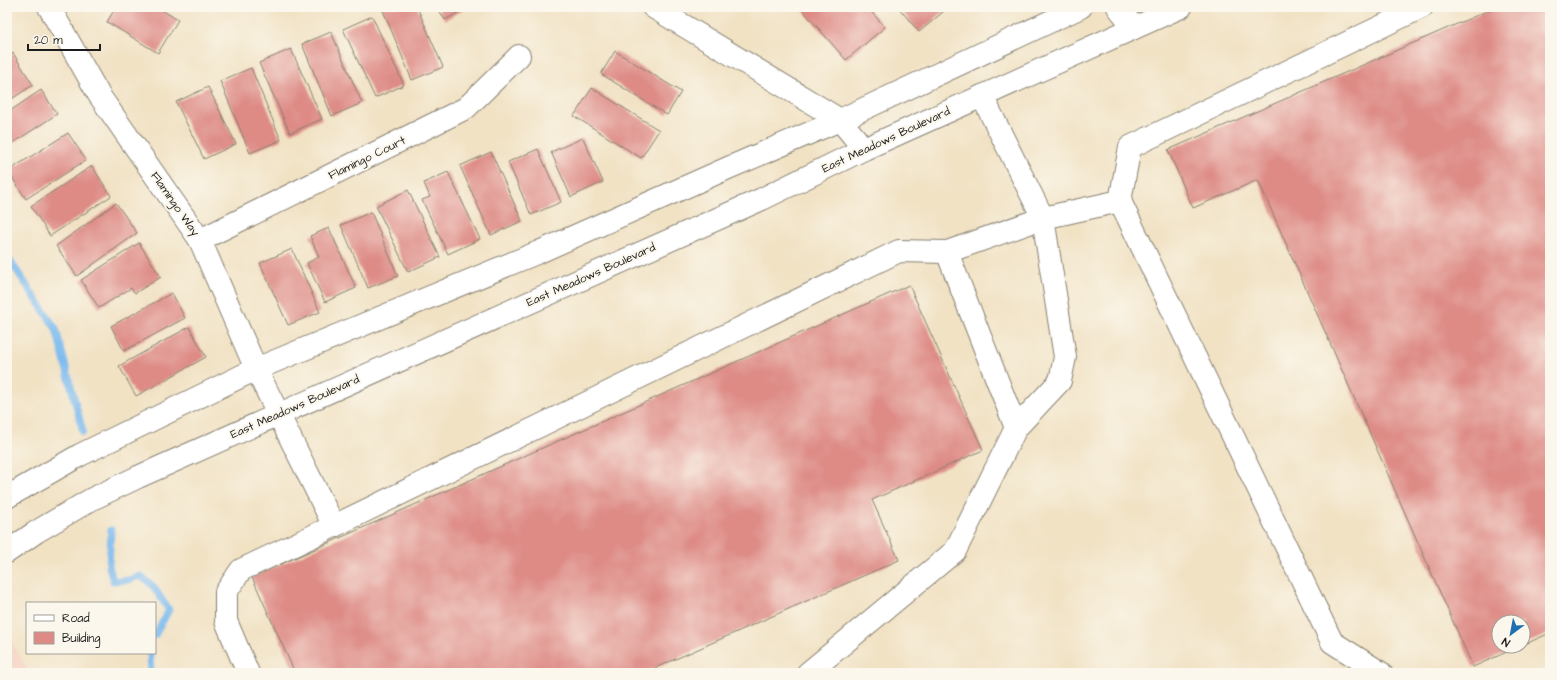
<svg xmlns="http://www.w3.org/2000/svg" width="1557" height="680" font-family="'Architects Daughter',sans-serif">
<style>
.built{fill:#f5d2c3}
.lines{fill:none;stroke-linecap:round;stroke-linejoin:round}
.stream{stroke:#7abaee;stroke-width:7}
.building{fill:#de8b86}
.minor-casing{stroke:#867f70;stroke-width:24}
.minor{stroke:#fff;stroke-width:22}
.labels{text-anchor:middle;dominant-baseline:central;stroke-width:4;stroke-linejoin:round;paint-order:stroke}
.street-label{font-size:12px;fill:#1c1c1c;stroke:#fbf7ec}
</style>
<rect width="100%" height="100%" fill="#fbf7ec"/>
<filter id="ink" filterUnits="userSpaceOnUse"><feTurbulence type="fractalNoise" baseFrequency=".025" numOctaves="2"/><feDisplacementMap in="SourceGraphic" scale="8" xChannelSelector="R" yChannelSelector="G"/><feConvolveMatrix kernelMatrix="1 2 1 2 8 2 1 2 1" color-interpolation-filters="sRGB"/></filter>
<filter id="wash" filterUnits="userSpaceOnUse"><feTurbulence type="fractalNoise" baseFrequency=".012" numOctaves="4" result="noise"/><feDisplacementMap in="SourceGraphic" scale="16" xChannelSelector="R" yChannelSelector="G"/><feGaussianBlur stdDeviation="0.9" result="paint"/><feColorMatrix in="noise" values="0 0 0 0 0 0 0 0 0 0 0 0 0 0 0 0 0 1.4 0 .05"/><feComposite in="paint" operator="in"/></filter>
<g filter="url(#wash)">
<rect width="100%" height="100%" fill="#f1e2c4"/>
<path class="built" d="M7,635L30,673H7Z"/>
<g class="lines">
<g class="stream">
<path d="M7,256L56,329L83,432"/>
<path d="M111,530L109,566L113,581L128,580L140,576L152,585L169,610L155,635"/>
<path d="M150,653L151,673"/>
</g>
</g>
<g id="blocks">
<g class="building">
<path d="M116,7H157L178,20L158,53L107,22Z"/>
<path d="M385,7H417L443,67L412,80L382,8Z"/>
<path d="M437,7H468L445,20Z"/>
<path d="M800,7H867L885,27L846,60Z"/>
<path d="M898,7H949L919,32Z"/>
<path d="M1496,7H1550V633L1523,645V622H1499V646H1520L1473,667L1258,180L1193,208L1168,150Z"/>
<path d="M372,16L404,85L375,98L343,29Z"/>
<path d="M331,32L362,103L332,116L302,44Z"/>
<path d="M291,49L322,119L290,133L259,63Z"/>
<path d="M615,51L681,92L667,115L601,74Z"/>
<path d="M13,53L33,85L7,102V57Z"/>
<path d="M251,68L281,140L250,153L220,81Z"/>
<path d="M208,87L236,144L204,159L176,102Z"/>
<path d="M592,88L659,130L641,158L574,116Z"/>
<path d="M41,90L57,114L7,147V113Z"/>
<path d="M68,133L86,160L26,199L8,171Z"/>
<path d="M583,138L603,182L571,197L551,152Z"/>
<path d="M538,149L561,202L531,215L508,162Z"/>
<path d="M491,152L522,221L491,235L460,166Z"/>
<path d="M92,166L111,196L50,236L31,206Z"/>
<path d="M448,172L480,239L448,254L422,200L430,197L424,183Z"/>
<path d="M408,190L440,257L408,272L376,206Z"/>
<path d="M116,203L137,233L77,276L56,246Z"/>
<path d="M371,212L398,276L368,288L341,225Z"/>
<path d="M329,228L356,288L325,302L307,263L319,257L310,236Z"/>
<path d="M139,243L161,277L135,293L131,288L99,308L81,280Z"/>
<path d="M292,249L320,312L288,325L260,263Z"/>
<path d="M909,285L983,450L872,500L899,560L644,673H295L252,577Z"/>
<path d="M172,293L185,318L124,351L111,326Z"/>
<path d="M189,327L206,357L136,396L119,366Z"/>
</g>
</g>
</g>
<g filter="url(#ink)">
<use href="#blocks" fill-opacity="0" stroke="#867f70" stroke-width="1"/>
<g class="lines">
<g class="minor-casing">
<g id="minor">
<path d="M49,7L99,95L200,240L256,369L334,526"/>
<path d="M653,7L840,120L864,149"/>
<path d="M1118,7L1134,28"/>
<path d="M982,96L1043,218L1120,201L1130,147L1422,7"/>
<path d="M1120,201L1332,642L1381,673"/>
<path d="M200,240L466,108L519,56"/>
<path d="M7,497L80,455L256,369L539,252L728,168L840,120L1081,7"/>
<path d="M7,552L36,532L92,499L138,477L762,199L864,149L1181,7"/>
<path d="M248,673L226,621V592L241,570L334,526L899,251L947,252L1043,218L1065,357L1060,381L1016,428"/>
<path d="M808,673L955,551L1016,428L947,252"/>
</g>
</g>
<use href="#minor" class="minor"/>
</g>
</g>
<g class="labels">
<g class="street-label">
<text transform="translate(886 140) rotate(-25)">East Meadows Boulevard</text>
<text transform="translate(367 158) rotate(-26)">Flamingo Court</text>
<text transform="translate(175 204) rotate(55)">Flamingo Way</text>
<text transform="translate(591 275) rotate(-24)">East Meadows Boulevard</text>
<text transform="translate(295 407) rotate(-24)">East Meadows Boulevard</text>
</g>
</g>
<rect width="1557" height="680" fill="none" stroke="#fbf7ec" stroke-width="24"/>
<rect x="26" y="602" width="130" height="52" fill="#fbf7ec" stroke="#a29f99"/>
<rect x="34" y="615" width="20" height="6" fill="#ffffff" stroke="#a29f99"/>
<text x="62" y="622" font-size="12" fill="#1c1c1c">Road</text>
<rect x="34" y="632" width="20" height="12" fill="#de8b86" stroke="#a29f99"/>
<text x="62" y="642" font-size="12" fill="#1c1c1c">Building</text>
<g transform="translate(1511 634) rotate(212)"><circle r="19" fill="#fbf7ec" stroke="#a29f99"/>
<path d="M0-3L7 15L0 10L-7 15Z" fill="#1f6fb2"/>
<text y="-6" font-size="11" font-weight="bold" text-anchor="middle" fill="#1c1c1c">N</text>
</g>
<path d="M28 44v6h72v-6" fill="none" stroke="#1c1c1c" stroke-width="2"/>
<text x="34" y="44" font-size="12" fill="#1c1c1c" stroke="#fbf7ec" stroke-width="3" paint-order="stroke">20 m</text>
</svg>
